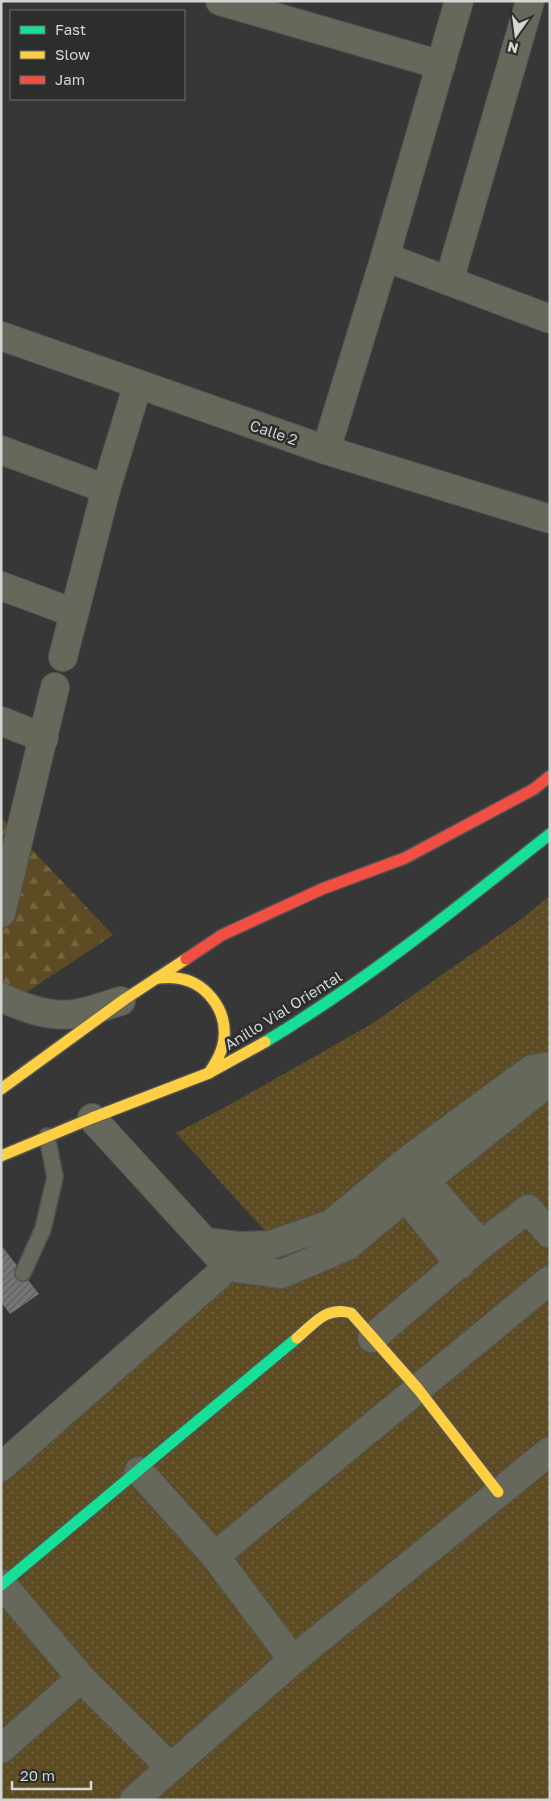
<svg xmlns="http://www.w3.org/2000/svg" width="551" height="1801" font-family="'Golos Text',sans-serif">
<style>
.grass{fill:url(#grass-dots)}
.forest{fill:url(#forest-firs)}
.building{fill:url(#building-hatch)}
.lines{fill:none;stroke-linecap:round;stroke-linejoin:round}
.lane-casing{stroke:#525352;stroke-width:18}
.street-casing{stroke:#525352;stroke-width:30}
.fast-casing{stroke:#525352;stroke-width:14}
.slow-casing{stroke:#525352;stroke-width:14}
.jam-casing{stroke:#525352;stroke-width:14}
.lane{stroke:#66685c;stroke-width:15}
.street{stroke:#66685c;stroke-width:28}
.fast{stroke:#16e098;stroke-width:11}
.slow{stroke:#ffcf43;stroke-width:11}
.jam{stroke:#f24e42;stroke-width:11}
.labels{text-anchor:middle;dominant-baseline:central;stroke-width:5;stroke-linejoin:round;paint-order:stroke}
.street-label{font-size:15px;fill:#d3d5d3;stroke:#2b2e2b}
</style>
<defs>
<pattern id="grass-dots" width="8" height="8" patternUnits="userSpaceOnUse" patternTransform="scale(1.25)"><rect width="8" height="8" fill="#5d4c23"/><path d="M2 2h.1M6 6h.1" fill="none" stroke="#736542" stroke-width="1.8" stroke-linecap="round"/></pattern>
<pattern id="forest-firs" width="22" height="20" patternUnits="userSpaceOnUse" patternTransform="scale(1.25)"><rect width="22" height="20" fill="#5d4c23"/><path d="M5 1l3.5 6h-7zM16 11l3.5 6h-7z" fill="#736542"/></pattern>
<pattern id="building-hatch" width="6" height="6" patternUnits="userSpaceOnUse" patternTransform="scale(1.25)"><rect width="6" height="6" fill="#757776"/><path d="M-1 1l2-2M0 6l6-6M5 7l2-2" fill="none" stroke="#5f6160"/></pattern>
</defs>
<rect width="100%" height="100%" fill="#363736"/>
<path class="grass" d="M550,896V1800H1V1477L266,1232L176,1133L231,1104L370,1025L516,923Z"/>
<path class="forest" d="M1,817L113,935L1,1009Z"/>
<path class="building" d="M1,1245L39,1294L10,1314L1,1302Z"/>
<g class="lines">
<g class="lane-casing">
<path id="lane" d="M23,1273L43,1229L55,1177L47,1136"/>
</g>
<g class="street-casing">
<g id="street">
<path d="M220,1L441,65"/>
<path d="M385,257L550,319"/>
<path d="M449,281L530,1"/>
<path d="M1,336L326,450L550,519"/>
<path d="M1,450L106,489"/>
<path d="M326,450L385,257L459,1"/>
<path d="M1,586L74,613"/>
<path d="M63,657L106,489L138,384"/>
<path d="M1,721L44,738"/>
<path d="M1,913L55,687"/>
<path d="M1,997C25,1009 53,1019 80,1013C94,1010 107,1005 121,1001"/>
<path d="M92,1118L228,1267L282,1274L347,1246L425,1181L545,1085L550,1075"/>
<path d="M413,1167L481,1245"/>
<path d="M395,1183L460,1265"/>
<path d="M205,1242L238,1246L270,1245L331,1224L408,1160L532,1069L550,1066"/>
<path d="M372,1338L481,1245L528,1209L550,1234"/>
<path d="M1,1467L228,1267L235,1250"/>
<path d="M139,1471L215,1556L293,1660"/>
<path d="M215,1556L550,1280"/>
<path d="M2,1584L81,1678L170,1767"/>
<path d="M1,1749L81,1678"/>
<path d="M134,1800L293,1660L550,1451"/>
</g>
</g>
<g class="fast-casing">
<g id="fast">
<path d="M265,1042C366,981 458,907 550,834"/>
<path d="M1,1585L297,1338"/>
</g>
</g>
<g class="slow-casing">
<g id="slow">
<path d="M157,978C163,978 170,977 176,978C205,981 227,1009 224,1038C223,1051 216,1062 209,1073"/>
<path d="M1,1089L125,999L186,959"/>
<path d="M1,1156L92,1118L209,1073L265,1042"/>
<path d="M297,1338C315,1323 326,1306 351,1313L418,1389L498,1492"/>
</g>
</g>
<g class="jam-casing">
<path id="jam" d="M186,959L222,935L322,889L405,858L534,789L550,776"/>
</g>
<use href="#lane" class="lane"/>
<use href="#street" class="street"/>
<use href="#fast" class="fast"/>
<use href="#slow" class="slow"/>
<use href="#jam" class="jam"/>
</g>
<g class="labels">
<g class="street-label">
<text transform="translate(274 432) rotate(19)">Calle 2</text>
<text transform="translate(283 1010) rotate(-32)">Anillo Vial Oriental</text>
</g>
</g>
<rect width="551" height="1801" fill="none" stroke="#d3d5d3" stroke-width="5"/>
<rect x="10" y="10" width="175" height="90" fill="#2b2e2b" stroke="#6e716e"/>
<rect x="20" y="26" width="25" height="8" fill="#16e098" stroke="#6e716e"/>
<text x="55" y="35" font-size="15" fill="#d3d5d3">Fast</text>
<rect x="20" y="51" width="25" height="8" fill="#ffcf43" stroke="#6e716e"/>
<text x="55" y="60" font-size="15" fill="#d3d5d3">Slow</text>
<rect x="20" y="76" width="25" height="8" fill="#f24e42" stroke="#6e716e"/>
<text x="55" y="85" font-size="15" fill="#d3d5d3">Jam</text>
<g transform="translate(516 35) rotate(194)" stroke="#2b2e2b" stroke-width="4" paint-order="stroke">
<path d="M0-4L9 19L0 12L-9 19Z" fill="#d3d5d3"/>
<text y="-8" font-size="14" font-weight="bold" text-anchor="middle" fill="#d3d5d3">N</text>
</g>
<path d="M12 1781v8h79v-8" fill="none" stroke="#d3d5d3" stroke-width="2.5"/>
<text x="20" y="1781" font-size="15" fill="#d3d5d3" stroke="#2b2e2b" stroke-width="4" paint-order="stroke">20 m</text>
</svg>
